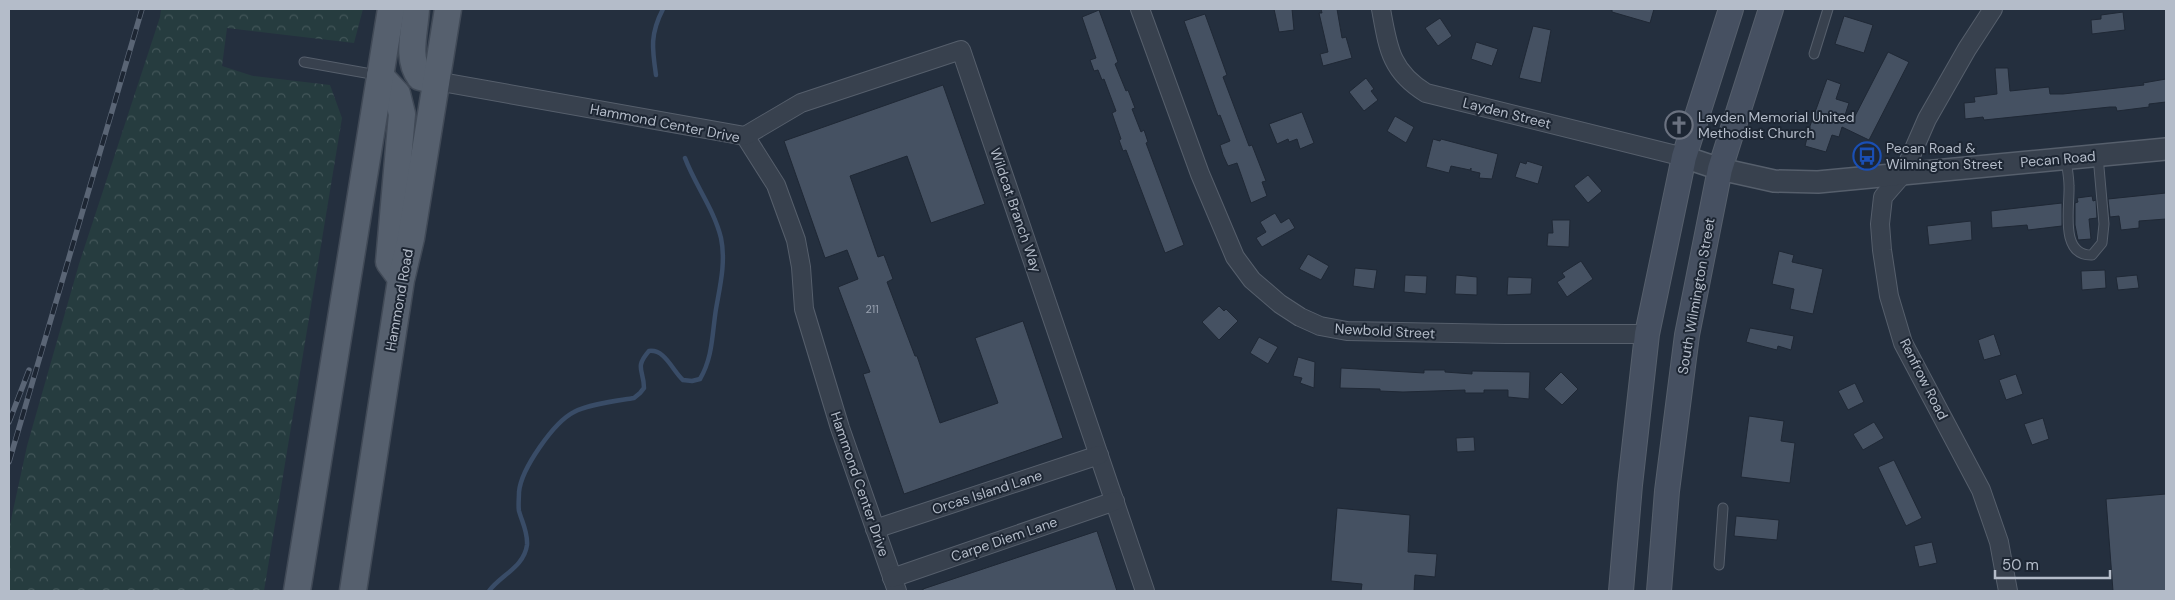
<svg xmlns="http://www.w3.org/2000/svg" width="2175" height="600" font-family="'DM Sans',sans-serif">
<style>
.forest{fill:url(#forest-crowns)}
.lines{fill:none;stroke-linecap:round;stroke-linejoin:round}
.stream{stroke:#394c67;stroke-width:4.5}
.building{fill:#455162;stroke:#1f2835}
.service-casing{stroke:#565f6c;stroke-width:11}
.minor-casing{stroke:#565f6c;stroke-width:20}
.tertiary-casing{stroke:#565f6c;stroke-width:24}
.secondary-casing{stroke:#565f6c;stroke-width:26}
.primary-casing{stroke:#414a57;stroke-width:29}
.service{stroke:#38414e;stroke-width:9}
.minor{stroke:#38414e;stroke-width:18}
.tertiary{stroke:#38414e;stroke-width:21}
.secondary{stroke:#465061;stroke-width:24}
.primary{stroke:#56606e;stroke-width:26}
.rail-casing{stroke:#5a6575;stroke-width:5.5}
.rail{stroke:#1d2633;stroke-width:4;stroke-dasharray:11;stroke-linecap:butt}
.labels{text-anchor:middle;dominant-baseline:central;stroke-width:4;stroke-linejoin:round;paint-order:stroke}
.number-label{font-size:11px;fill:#98a1af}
.street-label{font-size:14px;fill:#b4bcc9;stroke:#1d2633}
.poi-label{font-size:14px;fill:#b4bcc9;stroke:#1d2633;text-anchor:start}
</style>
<defs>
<pattern id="forest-crowns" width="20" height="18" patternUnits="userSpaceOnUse" patternTransform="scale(1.25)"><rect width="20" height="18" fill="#263c3f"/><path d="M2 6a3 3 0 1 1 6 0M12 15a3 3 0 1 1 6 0" fill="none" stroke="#435659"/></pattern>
</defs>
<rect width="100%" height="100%" fill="#242f3e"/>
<path class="forest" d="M161,9H363L354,43L227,28L222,66L253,76L330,85L342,118L264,591H9V529L27,446L79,264L160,17Z"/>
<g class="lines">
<g class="stream">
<path d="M656,75C652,48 650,34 663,9"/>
<path d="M489,591C501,575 524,567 527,545C528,532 522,522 519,511C518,506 519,498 519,492C521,469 554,422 574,412C589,404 616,401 634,398L640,393L644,388C644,370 634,368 649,351C665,349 672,370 683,380L692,381L700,379C713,357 712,334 716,309C720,286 726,262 721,238C714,209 695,185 685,158"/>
</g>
</g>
<g class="building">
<path d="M1274,9H1292L1294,30L1279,32Z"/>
<path d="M1321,9H1337L1342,38L1346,37L1352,58L1323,66L1320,54L1328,52L1319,13H1322Z"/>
<path d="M1612,9H1654L1650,23L1612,12Z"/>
<path d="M1099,10L1118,62L1115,64L1126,91L1128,90L1135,108L1132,109L1141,132L1144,130L1148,142L1146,143L1184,245L1165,253L1126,150L1123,151L1119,140L1121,139L1112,113L1116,111L1104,79L1102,80L1098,70L1094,71L1090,60L1096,58L1082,17Z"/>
<path d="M2123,12L2125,30L2092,34L2091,20L2101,19V15Z"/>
<path d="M1205,14L1227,75L1223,77L1249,146L1252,145L1266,181L1262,182L1267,196L1251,203L1237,163L1228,166L1223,155L1220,145L1230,141L1220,115L1218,116L1184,21Z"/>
<path d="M1844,16L1873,25L1864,53L1835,44Z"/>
<path d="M1440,18L1452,36L1438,46L1425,28Z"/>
<path d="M1533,26L1551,30L1541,83L1519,78Z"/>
<path d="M1476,42L1498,49L1492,66L1471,59Z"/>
<path d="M1888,52L1909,62L1869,140L1842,127L1839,137L1832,135L1826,152L1805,146L1810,126L1827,79L1841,84L1836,99L1849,103L1845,115L1854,118Z"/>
<path d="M1995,68H2008L2010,91L2049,87L2050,94H2063L2144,85L2143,83L2166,79V102L2149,104V107L2117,111L2116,107H2110L1984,120L1983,117L1965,119L1964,103L1975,102L1974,97L1997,94Z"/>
<path d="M1366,78L1374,89L1371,91L1378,100L1364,111L1349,92Z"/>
<path d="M943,85L985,204L931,223L907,156L850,176L878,257L884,255L893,279L887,282L915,356H917L940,423L998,403L975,338L1023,321L1063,438L904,494L863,374L870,372L838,287L858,279L847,250L825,258L784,141Z"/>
<path d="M1302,112L1314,143L1300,149L1297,139L1289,142L1288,139L1277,144L1269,124Z"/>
<path d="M1395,116L1414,127L1406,143L1387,131Z"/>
<path d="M1433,139L1440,141L1441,139L1498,154L1492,179L1479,178L1480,173L1471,171V168L1470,170L1451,166L1449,173L1426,167Z"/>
<path d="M1527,161L1543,166L1538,184L1515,177L1520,162L1526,164Z"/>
<path d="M1588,175L1602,191L1588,203L1574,186Z"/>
<path d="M2166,193V219L2139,221V228L2121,230L2119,216L2110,217L2108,199Z"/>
<path d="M2092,196L2093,201L2096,200L2097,218L2089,219L2091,239L2078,240L2075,225V203L2078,202L2077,198Z"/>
<path d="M2062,203V226L2028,230L2027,225L1992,228L1991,211Z"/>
<path d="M1275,213L1281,223L1289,218L1295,228L1262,247L1256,238L1266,232L1260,222Z"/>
<path d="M1552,220H1570L1569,247L1547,246L1548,233H1553Z"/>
<path d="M1971,221L1972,240L1929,245L1927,226Z"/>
<path d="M1779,251L1794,255L1792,262L1823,269L1813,314L1790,309L1794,289L1772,284Z"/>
<path d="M1308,254L1329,266L1321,280L1299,269Z"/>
<path d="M1581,261L1593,279L1567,297L1557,282L1565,277L1562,273Z"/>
<path d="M1355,268L1377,270L1374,289L1353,286Z"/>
<path d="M2105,270L2106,288L2082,290L2081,271Z"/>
<path d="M1405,275L1427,276L1426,294L1404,292Z"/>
<path d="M1456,275L1477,277V295L1455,294Z"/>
<path d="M2137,275L2139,288L2118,290L2116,277Z"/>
<path d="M1508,277L1532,278L1531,294L1507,295Z"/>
<path d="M1219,306L1224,311L1226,309L1238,321L1219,340L1202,322Z"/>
<path d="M1750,328L1794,336L1791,350L1778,346L1777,350L1746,342Z"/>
<path d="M1994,334L2001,355L1984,360L1978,340Z"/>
<path d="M1259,337L1278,347L1268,364L1250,353Z"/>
<path d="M1298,357L1315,362L1314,388L1300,383L1302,378L1293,376Z"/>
<path d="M1341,368L1424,373V370H1445V372L1472,374V371L1530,372L1529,399L1508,397V390H1484V393H1465V390L1403,392L1380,391V389L1340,388Z"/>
<path d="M1561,372L1578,389L1562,405L1544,389Z"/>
<path d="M2016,374L2023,394L2006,400L1999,380Z"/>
<path d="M1855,383L1864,402L1848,410L1838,391Z"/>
<path d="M1749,416L1784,421L1781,441L1795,443L1790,483L1741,477Z"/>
<path d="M2043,418L2049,439L2032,445L2024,424Z"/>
<path d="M1874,422L1884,438L1863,450L1853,434Z"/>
<path d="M1474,437L1475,451L1457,452L1456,438Z"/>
<path d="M1894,460L1922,518L1906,526L1878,467Z"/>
<path d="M2166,494V591H2113L2106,499Z"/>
<path d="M1337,508L1410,515L1408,552L1437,554L1435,577L1415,575L1414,591H1361L1362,584L1331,581Z"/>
<path d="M1736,516L1779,520L1777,540L1734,536Z"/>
<path d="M1097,531L1117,591H923V589Z"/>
<path d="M1932,542L1937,563L1919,567L1914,546Z"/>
</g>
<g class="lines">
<g class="service-casing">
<g id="service">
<path d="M1814,54L1828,9"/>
<path d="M304,62L377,75"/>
<path d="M2066,159C2067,168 2069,177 2069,186C2070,207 2059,256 2092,255L2102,243L2104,224L2098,156"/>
<path d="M1719,565L1723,508"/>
</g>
</g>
<g class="minor-casing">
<g id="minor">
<path d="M1140,9L1200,174L1235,257L1252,280L1280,304L1300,317L1320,326L1347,331L1505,334H1647"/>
<path d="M1381,9C1388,47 1390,71 1426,93L1684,157"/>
<path d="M1993,9L1967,49L1927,119L1903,174L1883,197L1880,224L1882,250L1889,296L1903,343L1981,490L1999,542L2008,591"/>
<path d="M436,81L745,136L776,185L796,240L801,267L804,309L840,428L897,591"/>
<path d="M745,136L801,103L961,50L1145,591"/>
<path d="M875,529L1099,455"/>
<path d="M892,578L1115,501"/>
</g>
</g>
<g class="tertiary-casing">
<path id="tertiary" d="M1684,157L1720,169L1774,181L1818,182L2166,149"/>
</g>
<g class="secondary-casing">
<g id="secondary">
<path d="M1621,591L1630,485L1647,334L1684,157L1731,9"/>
<path d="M1659,591L1667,491L1687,335L1720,169L1771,9"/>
</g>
</g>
<g class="primary-casing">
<g id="primary">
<path d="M416,9C415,31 406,58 420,77L436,81"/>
<path d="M380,76L397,94L402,114L389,262L400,277"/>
<path d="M297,591L391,9"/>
<path d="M353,591L401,280L411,238L448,9"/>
</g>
</g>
<use href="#service" class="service"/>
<use href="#minor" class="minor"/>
<use href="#tertiary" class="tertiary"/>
<use href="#secondary" class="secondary"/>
<use href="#primary" class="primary"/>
<g class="rail-casing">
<g id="rail">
<path d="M9,422L29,370"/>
<path d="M9,462L142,9"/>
</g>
</g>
<use href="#rail" class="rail"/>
</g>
<defs>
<g id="church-ring" transform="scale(1.4375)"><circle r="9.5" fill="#1d2633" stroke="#6b7280" stroke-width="1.5"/><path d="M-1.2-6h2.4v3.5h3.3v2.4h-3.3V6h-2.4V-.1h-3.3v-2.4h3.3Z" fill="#6b7280"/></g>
<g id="bus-ring" transform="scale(1.4375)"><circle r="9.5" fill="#1d2633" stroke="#1a4fb4" stroke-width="1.5"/><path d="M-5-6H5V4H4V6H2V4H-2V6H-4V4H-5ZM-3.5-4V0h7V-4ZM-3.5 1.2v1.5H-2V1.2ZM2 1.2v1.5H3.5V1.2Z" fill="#1a4fb4"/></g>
</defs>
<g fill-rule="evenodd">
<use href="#church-ring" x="1679" y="125"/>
<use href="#bus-ring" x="1867" y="156"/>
</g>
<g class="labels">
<g class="number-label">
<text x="872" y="309">211</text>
</g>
<g class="street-label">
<text transform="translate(1507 113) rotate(14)">Layden Street</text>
<text transform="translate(665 123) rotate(11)">Hammond Center Drive</text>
<text transform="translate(2058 159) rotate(-5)">Pecan Road</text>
<text transform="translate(1016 210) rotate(71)">Wildcat Branch Way</text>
<text transform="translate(1696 296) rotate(-80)">South Wilmington Street</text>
<text transform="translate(399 300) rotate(-80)">Hammond Road</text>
<text transform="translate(1385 331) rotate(3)">Newbold Street</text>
<text transform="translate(1924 379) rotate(63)">Renfrow Road</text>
<text transform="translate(860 484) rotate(71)">Hammond Center Drive</text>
<text transform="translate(987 492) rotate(-18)">Orcas Island Lane</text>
<text transform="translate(1004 539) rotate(-19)">Carpe Diem Lane</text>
</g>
<g class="poi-label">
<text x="1698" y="117">Layden Memorial United<tspan x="1698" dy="16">Methodist Church</tspan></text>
<text x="1886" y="148">Pecan Road &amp;<tspan x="1886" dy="16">Wilmington Street</tspan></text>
</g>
</g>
<rect width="2175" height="600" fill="none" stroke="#b4bcc9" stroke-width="20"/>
<path d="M1995 570v8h115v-8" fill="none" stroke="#b4bcc9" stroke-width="2.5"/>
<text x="2002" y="570" font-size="15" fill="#b4bcc9" stroke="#1d2633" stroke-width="4" paint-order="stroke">50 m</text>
</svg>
